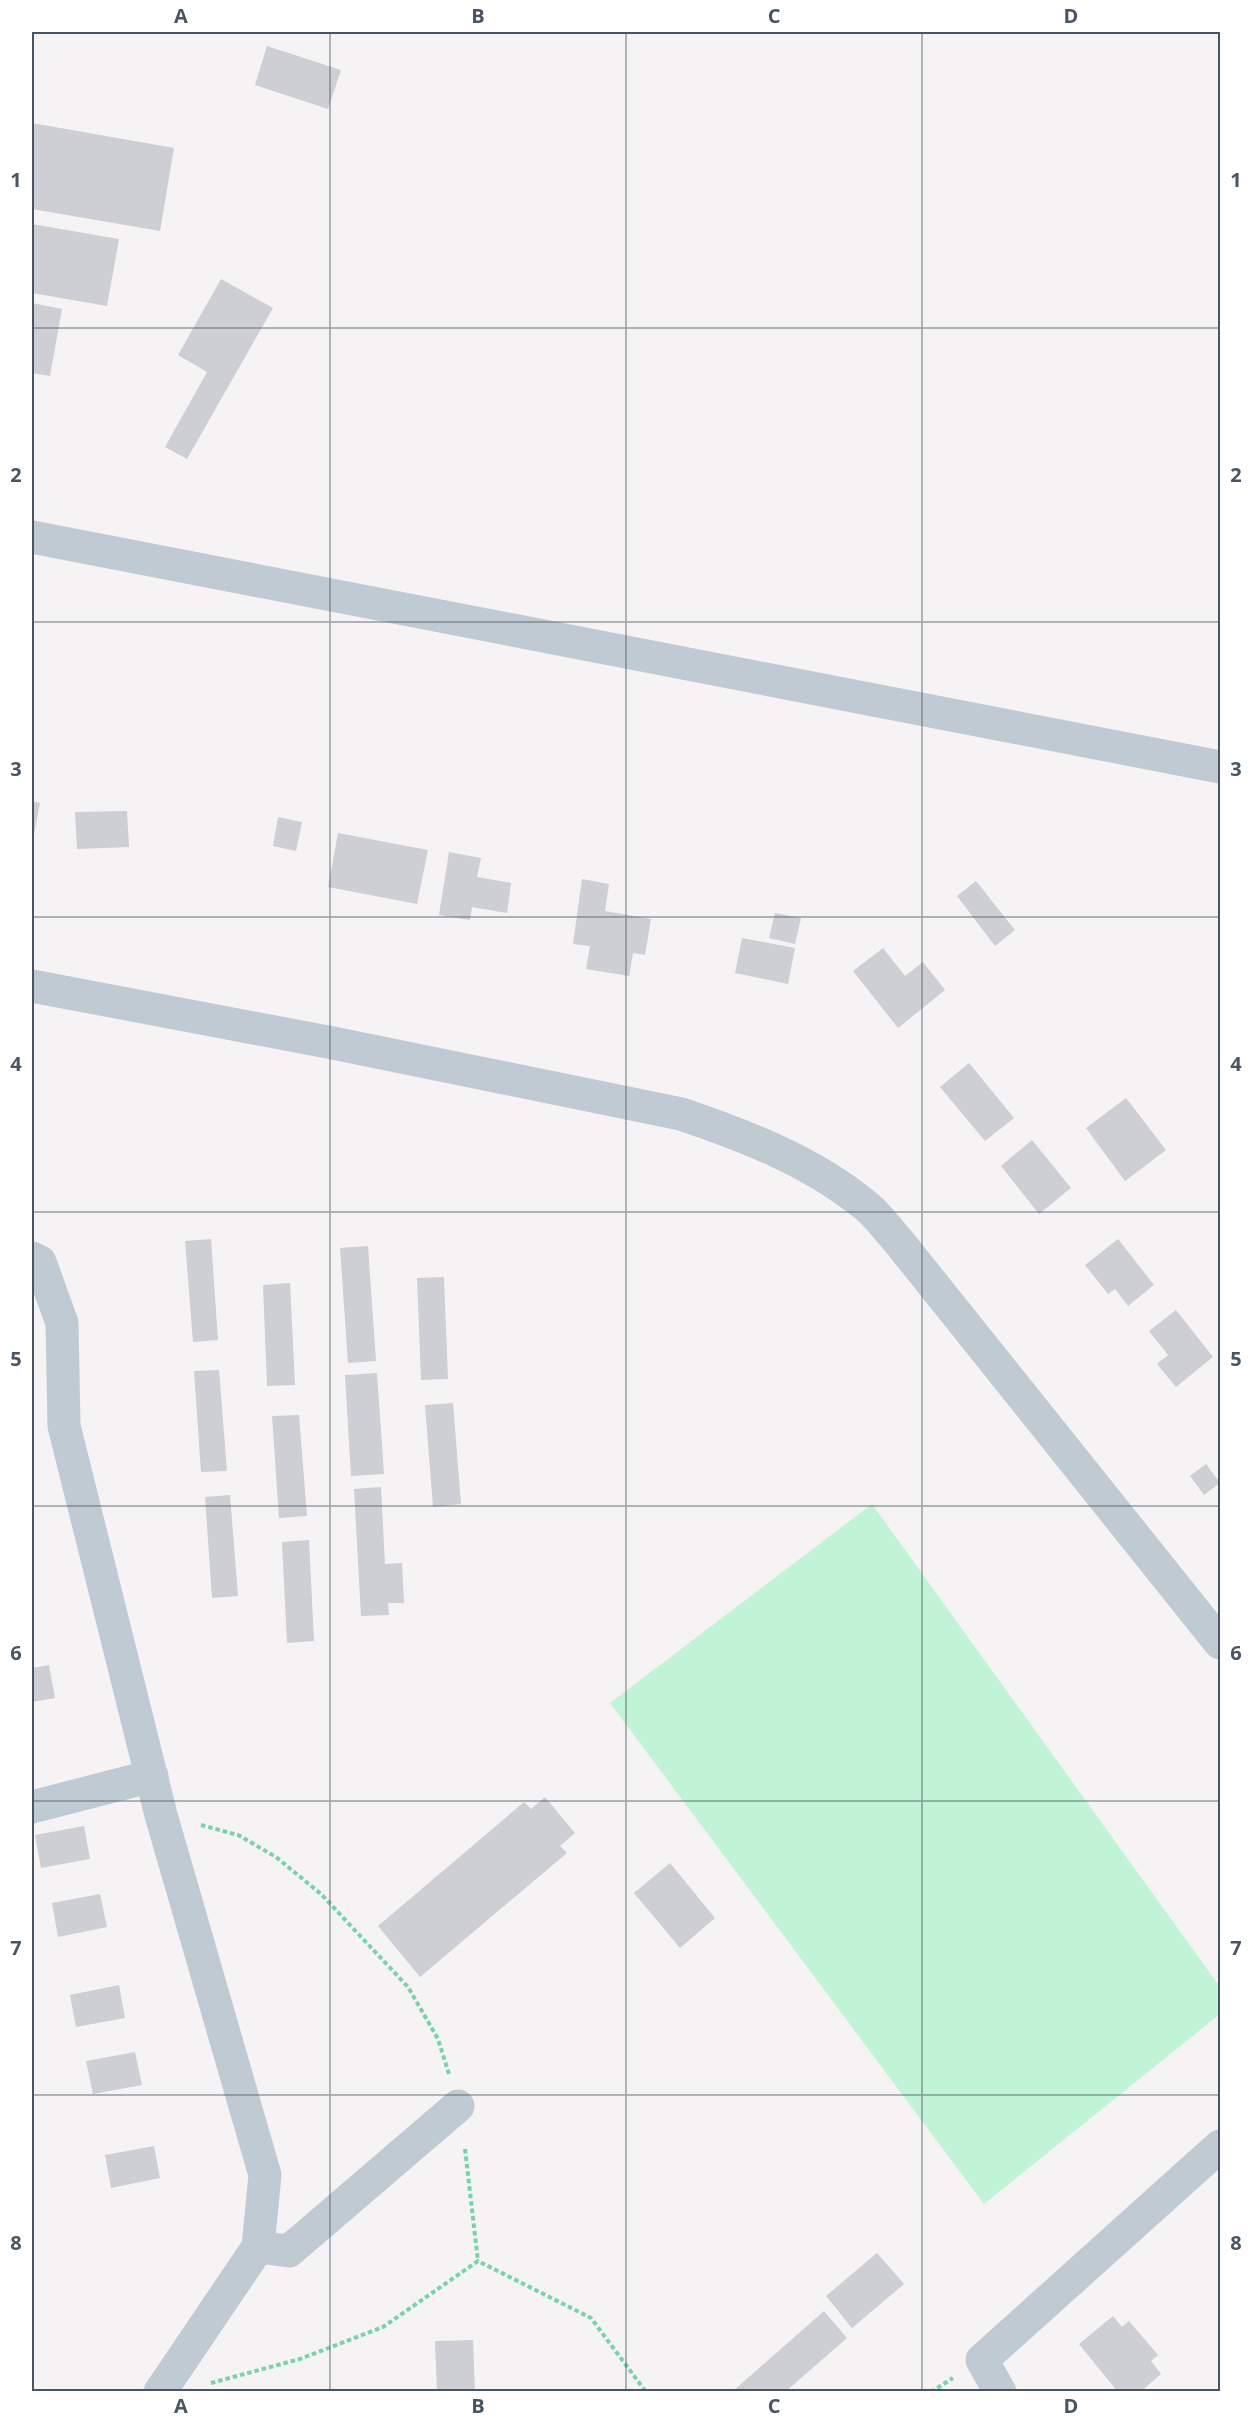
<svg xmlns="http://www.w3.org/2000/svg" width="1252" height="2423" font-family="'Open Sans',sans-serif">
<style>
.pitch{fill:#c1f3d6}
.building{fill:#cdcfd5}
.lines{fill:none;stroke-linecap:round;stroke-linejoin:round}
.path{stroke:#77d3a9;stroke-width:4;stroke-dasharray:4.5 3;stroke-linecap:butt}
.minor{stroke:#c0cad2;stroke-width:33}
.grid{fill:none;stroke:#495562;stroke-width:1.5;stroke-opacity:0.55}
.neatline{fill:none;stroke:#495562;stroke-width:2}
.grid-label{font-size:20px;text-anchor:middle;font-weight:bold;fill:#495562}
</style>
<rect width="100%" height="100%" fill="#f5f3f3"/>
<path class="pitch" d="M872,1504L1220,1987V2014L984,2204L610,1703Z"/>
<g class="building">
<path d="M267,46L341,70L328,109L255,85Z"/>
<path d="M32,123L174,148L160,231L32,209Z"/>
<path d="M32,224L119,239L107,306L32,293Z"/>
<path d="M221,279L273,308L187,459L165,447L207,372L178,355Z"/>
<path d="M32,303L62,309L50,376L32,373Z"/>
<path d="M32,801L40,803L33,840H32Z"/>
<path d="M127,811L129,847L77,849L75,812Z"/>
<path d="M278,817L302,822L296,851L273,846Z"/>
<path d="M338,833L428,850L417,904L328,887Z"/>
<path d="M449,852L481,858L477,877L511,883L507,913L472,907L470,920L439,915Z"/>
<path d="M582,879L609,884L605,911L651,919L645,955L633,953L629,976L586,969L590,946L573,944Z"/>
<path d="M976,881L1015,930L995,946L957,896Z"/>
<path d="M775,913L801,918L795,944L769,938Z"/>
<path d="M742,938L795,948L788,984L735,973Z"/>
<path d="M883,948L905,976L923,962L945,990L898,1028L853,971Z"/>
<path d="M969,1063L1014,1118L985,1141L940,1087Z"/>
<path d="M1126,1098L1166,1150L1125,1181L1086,1128Z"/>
<path d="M1032,1140L1071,1188L1039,1214L1001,1166Z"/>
<path d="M211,1239L218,1340L193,1342L185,1241Z"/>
<path d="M1118,1239L1154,1285L1128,1306L1115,1289L1108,1294L1085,1265Z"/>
<path d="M368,1246L376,1361L348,1363L340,1248Z"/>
<path d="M444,1277L448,1379L421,1380L417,1278Z"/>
<path d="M290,1283L295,1385L267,1386L263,1285Z"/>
<path d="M1176,1310L1213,1357L1176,1387L1157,1364L1168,1355L1149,1331Z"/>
<path d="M219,1370L227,1471L201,1472L194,1371Z"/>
<path d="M377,1373L384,1474L351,1476L345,1375Z"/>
<path d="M453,1403L461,1504L433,1507L425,1405Z"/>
<path d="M299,1415L307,1516L279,1518L272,1416Z"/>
<path d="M1206,1464L1220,1483L1204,1495L1190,1476Z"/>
<path d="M381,1487L385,1564L402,1563L404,1603H388L389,1615L361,1616L354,1489Z"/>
<path d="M230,1495L238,1596L212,1598L205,1497Z"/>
<path d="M309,1540L314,1641L287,1643L282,1542Z"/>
<path d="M49,1665L55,1698L32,1702V1668Z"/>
<path d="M545,1797L575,1833L560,1846L567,1853L420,1977L378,1926L524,1802L531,1809Z"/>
<path d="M84,1826L90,1859L41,1868L35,1835Z"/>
<path d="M670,1863L715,1918L680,1948L634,1893Z"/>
<path d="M100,1894L107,1927L58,1937L52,1903Z"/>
<path d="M119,1985L125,2018L76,2027L70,1995Z"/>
<path d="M135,2052L142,2085L93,2094L86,2061Z"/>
<path d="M154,2146L160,2178L111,2188L105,2155Z"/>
<path d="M877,2253L904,2284L852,2328L826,2296Z"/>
<path d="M824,2311L847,2338L785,2392H732Z"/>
<path d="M1113,2316L1122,2327L1129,2321L1158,2355L1151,2361L1161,2374L1140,2392H1118L1079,2344Z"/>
<path d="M473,2340L475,2392H437L435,2341Z"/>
</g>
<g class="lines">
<g class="path">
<path d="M201,1825L238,1835L276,1857L321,1894L408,1987L438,2039L449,2074"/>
<path d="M465,2149L478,2261"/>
<path d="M211,2383L300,2359L383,2327L478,2261L591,2318L646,2392"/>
<path d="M931,2392L953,2378"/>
</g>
<g class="minor">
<path d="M32,537L1220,767"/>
<path d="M32,986L333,1043L681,1114C746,1136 811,1161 865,1205C878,1215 888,1230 899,1242L1220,1643"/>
<path d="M32,1258L40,1262L62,1323L64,1426L161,1815L265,2175L258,2247L160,2392"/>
<path d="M32,1807L152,1776"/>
<path d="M258,2247L289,2251L458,2106"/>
<path d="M1000,2392L982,2360L1220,2146"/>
</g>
</g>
<path class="grid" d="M330,32V2392M626,32V2392M922,32V2392M32,328H1220M32,622H1220M32,917H1220M32,1212H1220M32,1506H1220M32,1801H1220M32,2095H1220"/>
<rect width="1252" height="2423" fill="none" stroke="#ffffff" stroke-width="66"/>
<rect x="33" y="33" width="1186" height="2357" class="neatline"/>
<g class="grid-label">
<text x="181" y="23">A</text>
<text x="478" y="23">B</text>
<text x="774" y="23">C</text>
<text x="1071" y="23">D</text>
<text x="16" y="187">1</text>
<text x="1236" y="187">1</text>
<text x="16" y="482">2</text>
<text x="1236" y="482">2</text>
<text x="16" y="776">3</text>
<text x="1236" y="776">3</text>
<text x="16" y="1071">4</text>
<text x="1236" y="1071">4</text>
<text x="16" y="1366">5</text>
<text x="1236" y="1366">5</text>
<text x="16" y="1660">6</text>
<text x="1236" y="1660">6</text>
<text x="16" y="1955">7</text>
<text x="1236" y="1955">7</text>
<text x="16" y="2250">8</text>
<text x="1236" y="2250">8</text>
<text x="181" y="2413">A</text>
<text x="478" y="2413">B</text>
<text x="774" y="2413">C</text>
<text x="1071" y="2413">D</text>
</g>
</svg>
